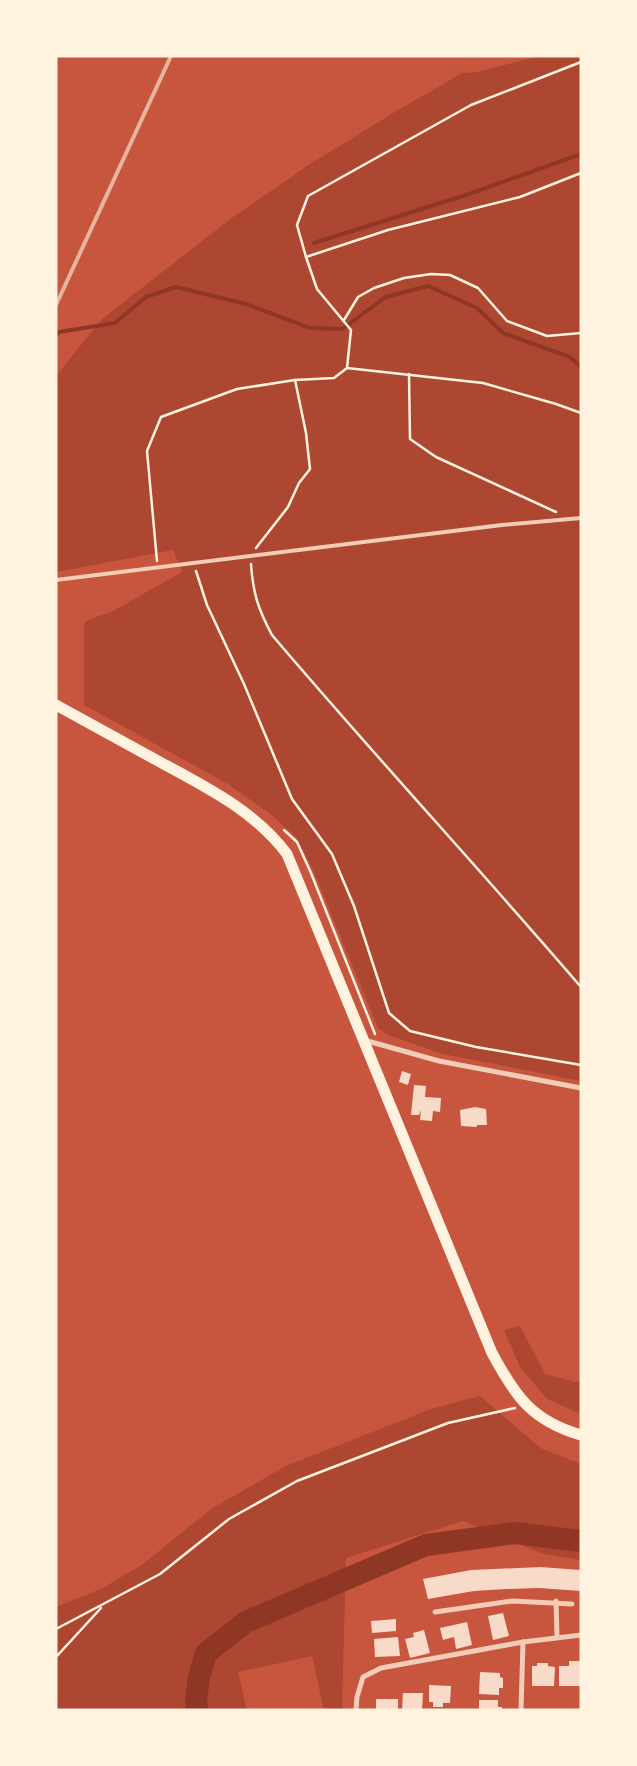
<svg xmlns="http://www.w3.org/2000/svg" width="637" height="1766" font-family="'Alegreya Sans',sans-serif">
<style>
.green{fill:#ae4732}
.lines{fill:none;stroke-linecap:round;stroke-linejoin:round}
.stream{stroke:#8f3625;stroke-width:4}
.river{stroke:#8f3625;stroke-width:22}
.building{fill:#f7dbc8}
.path{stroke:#fff3e0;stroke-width:2.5}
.service{stroke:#f1ccb7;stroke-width:4}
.minor{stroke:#f1ccb7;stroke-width:5}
.primary{stroke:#fff3e0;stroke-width:11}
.rail{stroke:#e9b49f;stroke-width:4}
</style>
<rect width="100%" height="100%" fill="#c8553d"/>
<g class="green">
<path d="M539,56H581V1081L443,1054L388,1035L378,1028L314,872L297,838L269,813L228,784L84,705V624L88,620L113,611L182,572L173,550L56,572V376L101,320L229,220L310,164L395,112L462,73L478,72Z"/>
<path d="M520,1326L545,1374L575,1382L581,1380V1414L547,1399L520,1367L504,1330Z"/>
<path d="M480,1396L542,1449L581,1464V1560L544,1554L463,1521L346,1558L342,1710H324L312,1656L238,1672L247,1710H56V1607L103,1588L143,1564L211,1509L286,1466L431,1409Z"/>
</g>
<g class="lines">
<g class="stream">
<path d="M314,243L469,194L581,154"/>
<path d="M56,335L59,332L115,323L146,297L176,287L246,304L310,328L342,329L386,297L428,286L477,308L503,333L570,357L581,367"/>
</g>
<path class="river" d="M197,1710L196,1701L199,1677L206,1653L246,1622L426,1545L515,1533L581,1541"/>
</g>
<g class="building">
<path d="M402,1071L411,1074L408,1085L399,1082Z"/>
<path d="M414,1085L426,1086L425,1097L441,1098L440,1112L433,1111L432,1121L420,1120L421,1110L419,1115H411Z"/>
<path d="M475,1107L486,1109L487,1125H477V1127L461,1126L460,1110Z"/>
<path d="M540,1567L581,1570V1591L539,1588L506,1589L474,1591L428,1599L423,1579L471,1570Z"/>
<path d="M503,1613L509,1636L493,1640L488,1616Z"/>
<path d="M396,1619V1631L372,1633L371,1621Z"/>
<path d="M467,1622L472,1645L456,1649L454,1637L443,1640L440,1628Z"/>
<path d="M424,1630L430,1653L410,1658L405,1639L414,1637L413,1633Z"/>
<path d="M398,1637L400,1656L375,1657L374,1639Z"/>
<path d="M569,1661H581V1686H559V1666H569Z"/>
<path d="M537,1663H548V1666L555,1667L554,1686H532V1666H537Z"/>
<path d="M480,1672L500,1673V1677L503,1678V1688H499V1695L479,1694Z"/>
<path d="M429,1685L451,1686L450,1703H443V1707H433V1702H429Z"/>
<path d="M403,1693H423L422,1710H402Z"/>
<rect x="376" y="1699" width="22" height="11"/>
<path d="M479,1700H498V1707H502V1710H479Z"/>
</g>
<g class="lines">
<g class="path">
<path d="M306,257L388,230L520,197L581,173"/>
<path d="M344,320L358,297L374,288L404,278L431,274L450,275L478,288L507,321L547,336L581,333"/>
<path d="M347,368L483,383L556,404L581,413"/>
<path d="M409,374L410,439L436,457L556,512"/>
<path d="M256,548L288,507L299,483L310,469L306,433L295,380"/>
<path d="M157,561L147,451L161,417L237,389L295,380L334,378L347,368L351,330L317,289L306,257L297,225L308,196L471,105L581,62"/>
<path d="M251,564C253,593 258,609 272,635C373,754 479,868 581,987"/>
<path d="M196,571L207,605L244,684L292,799L332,854L354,906L389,1013L410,1031L476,1047L581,1065"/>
<path d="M284,830L297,842L311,873L375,1034"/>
<path d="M56,1629L160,1574L229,1519L297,1481L448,1423L515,1408"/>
<path d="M56,1657L101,1608"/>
</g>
<path class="service" d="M56,580L502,525L581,518"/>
<g class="minor">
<path d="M364,1040L439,1061L581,1088"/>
<path d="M556,1601L557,1637"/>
<path d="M435,1612L512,1601L572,1604"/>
<path d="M356,1710L357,1697L363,1677L381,1668L523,1642L581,1635"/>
<path d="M521,1710L523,1642"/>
</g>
<path class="primary" d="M56,705C91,724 126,743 160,762C206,787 255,811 287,854L492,1353C515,1396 532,1421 581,1435"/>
<path class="rail" d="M56,305L171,56"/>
</g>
<rect width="637" height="1766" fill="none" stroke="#fff3e0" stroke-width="115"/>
</svg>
